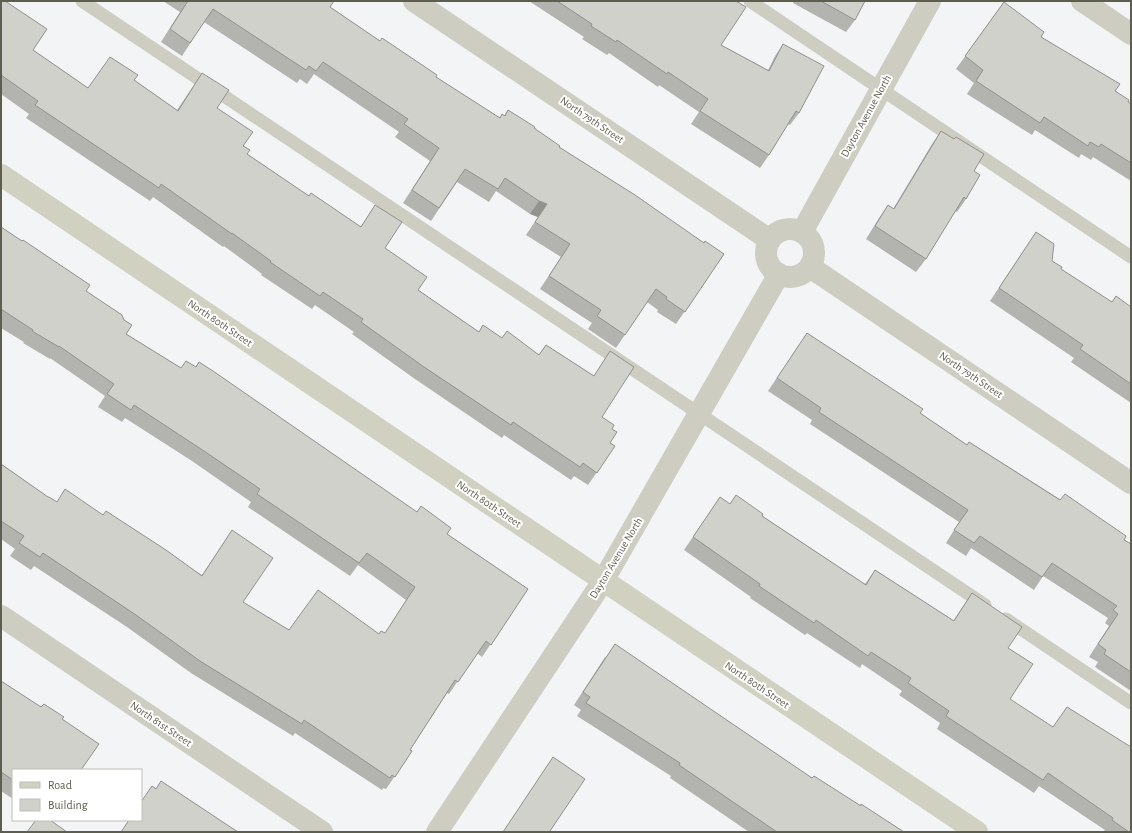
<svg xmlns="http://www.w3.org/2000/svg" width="1132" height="833" font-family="'Alegreya Sans',sans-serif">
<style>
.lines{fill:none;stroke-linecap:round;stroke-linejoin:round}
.lane{stroke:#cdcdc1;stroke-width:13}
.street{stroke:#cdcdc1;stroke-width:22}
.secondary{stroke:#d0d1c1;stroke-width:22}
.wall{fill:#b3b4af}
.shaded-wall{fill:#92928e}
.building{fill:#d0d1cb;stroke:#92928e}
.labels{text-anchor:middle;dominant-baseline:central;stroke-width:4;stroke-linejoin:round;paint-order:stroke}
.street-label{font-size:11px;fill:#5d5e4d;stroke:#fff}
</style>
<rect width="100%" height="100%" fill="#f3f4f5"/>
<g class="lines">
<g class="lane">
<path d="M82,1L985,605"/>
<path d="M750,1L1131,257"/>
<path d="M1006,619L1131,703"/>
</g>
<g class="street">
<path d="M414,1L770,240"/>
<path d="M1082,1L1131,34"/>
<circle cx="790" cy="253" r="24"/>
<path d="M802,232L930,1"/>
<path d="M810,267L1131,483"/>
<path d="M1,616L322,832"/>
<path d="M437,832L603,581L779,274"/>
</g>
<path class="secondary" d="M1,175L977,832"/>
</g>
<g class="wall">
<path d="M1,1L33,50L88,88L134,80L177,110L202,73L217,108L244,146L247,154L309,196L361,227L375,205L385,248L418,290L479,332L502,338L539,355L546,345L594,376L610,351L602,417L612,429L610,443L615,446L588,485L574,476L571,480L504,435L502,438L415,379L352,334L354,332L315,305L312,309L261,275L262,274L224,246L223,247L153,197L150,201L26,118L29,114L1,94Z"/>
<path d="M163,1H333L330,7L380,41L499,118L504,116L508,110L559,147L704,243L724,254L676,324L657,312L658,310L647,302L616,348L588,329L592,323L540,289L561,257L526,235L538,217L530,214L496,191L489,202L457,182L431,221L403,203L430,161L395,137L399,132L314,74L307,84L300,79L297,83L204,22L182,56L161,42L180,12Z"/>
<path d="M529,1H736L721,45L768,70L775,56L783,44L799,113L790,125L788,124L769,155L760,168L691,124L699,112L659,85L658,87L609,53L607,55L582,39L584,37Z"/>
<path d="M794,1H865L855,20L846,32L793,3Z"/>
<path d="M1004,2L1041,37L1115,91L1131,104V181L1093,157L1091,160L1081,154L1079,158L1035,130L1032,135L967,94L974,83L956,69Z"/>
<path d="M941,131L954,139L956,137L974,171L966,199L957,212L955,211L926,259L916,272L866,239L879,218L888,205L893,209L932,144Z"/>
<path d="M1,227L86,291L126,334L181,368L195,367L199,362L447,534L528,589L482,657L477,653L449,694L447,693L410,750L412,751L386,789L383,788L382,790L295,733L293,736L191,673L127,627L34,566L31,570L10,556L15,549L1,539V464L48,497L56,502L103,515L202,575L232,530L243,602L289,630L379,634L385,633L406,600L358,565L350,576L248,507L251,502L192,461L125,418L122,422L98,407L105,396L50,358V359L23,343L24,342L1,328Z"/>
<path d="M1036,232L1052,261L1061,269L1112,302L1131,307V403L1071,362L1074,358L990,301Z"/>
<path d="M807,333L920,413L967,445L969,442L1131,544V691L1095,667L1098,662L1089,657L1109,626L1105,623L1108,618L1043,576L1034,590L971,548L966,556L946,543L959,522L810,424L812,420L768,391Z"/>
<path d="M720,497L730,504L762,516L865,584L875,570L953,621L972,593L1008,648L1010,699L1131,832H1103L1105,830L1039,786L1034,793L937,729L940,723L899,695L902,691L862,664L860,668L807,633L805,635L750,598L751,597L684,550Z"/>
<path d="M605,657L812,778L861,806L904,832H749L670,778L671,776L577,716L581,710L574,705Z"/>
<path d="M1,681L13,770V799L1,791Z"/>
</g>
<path class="shaded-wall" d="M539,201L547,204L538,217L530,214Z"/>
<g class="building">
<path d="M1,1H5L47,29L33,50L88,88L110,57L138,75L134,80L178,111L202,73L229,90L217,108L253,132L243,146L250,150L247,154L309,196L311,193L361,227L375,205L402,222L385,248L427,277L418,290L479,332L483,325L502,338L507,331L539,355L546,345L594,376L610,351L634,367L602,417L614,425L612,429L617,432L610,443L615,446L597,473L583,463L580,467L513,422L511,425L424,367L361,322L363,319L323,292L320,296L270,262L271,261L232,233V234L161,184L159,188L35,105L38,101L1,75Z"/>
<path d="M188,1H334L330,7L380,41L382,38L437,75L436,77L500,118L502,114L505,116L508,110L535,127L534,128L560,146L559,147L635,195L704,243L705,241L724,254L685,312L666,299L667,297L656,289L625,335L597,316L601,310L549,276L570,244L535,222L547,204L539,201L505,178L498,189L465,169L439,208L412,190L439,148L404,124L408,119L323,62L316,71L309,66L306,70L213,9L190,43L170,29Z"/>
<path d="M557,1H736L746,7L721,45L769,71L783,44L824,66L799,113L796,111L769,155L700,111L708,99L668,72L667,74L617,40L616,42L591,26L592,24Z"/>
<path d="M821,1H865L855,20Z"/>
<path d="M1004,2L1044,32L1041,37L1120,84L1115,91L1129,100L1128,102L1131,104V163L1101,144L1099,147L1090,142L1088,146L1044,117L1040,123L976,81L983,70L965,56Z"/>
<path d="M941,131L954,139L956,137L984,154L974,171L980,175L966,199L964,197L926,259L875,226L888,205L894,209Z"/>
<path d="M1,227L22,241L23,240L90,285L86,291L122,315L124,320L132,325L126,334L181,368L186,361L196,367L199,362L213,371L417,512L421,506L451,528L447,534L528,589L491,645L486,641L458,682L455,680L410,750L412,751L395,777L392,775L390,778L304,720L302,724L200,661L136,615L43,553L40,557L19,543L24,536L1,521V464L48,497H49L57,502L65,489L103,515L106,511L166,550L202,576L232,530L273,558L243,602L289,630L318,590L379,634L381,631L385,633L415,587L367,553L359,563L257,494L260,489L201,449L134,405L131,410L107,394L114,384L59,346V347L32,331L33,330L1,309Z"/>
<path d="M1036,232L1054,244L1052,261L1062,267L1061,269L1112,302L1116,296L1131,307V384L1080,349L1083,345L999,288Z"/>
<path d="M807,333L923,409L920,413L967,445L969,442L1060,500L1065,494L1126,536L1124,540L1131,544V672L1104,654L1106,650L1098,644L1118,614L1113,610L1117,606L1052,563L1042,577L980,536L974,543L954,530L968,510L819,412L821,408L777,378Z"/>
<path d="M736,495L763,514L762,516L866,585L875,570L954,621L972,593L1022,627L1008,648L1033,664L1010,699L1053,727L1067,707L1131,747V832H1129L1112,820L1113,818L1048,773L1043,780L946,716L949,711L908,683L911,678L871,652L868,656L816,620L814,623L759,586L760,584L693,537L720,497L730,504Z"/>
<path d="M615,644L812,778L814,776L861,806V804L904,832H777L679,765L680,763L586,703L590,697L583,692Z"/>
<path d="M1,681L41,707L44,704L64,717L62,719L99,744L81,770H13V780L1,772Z"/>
<path d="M553,757L585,779L550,831L551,832H503Z"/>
<path d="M161,781L238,832H121L129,820H141V802L152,786L156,789Z"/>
<path d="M36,820H50L67,832H27Z"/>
</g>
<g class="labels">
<g class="street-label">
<text transform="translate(866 116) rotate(-61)">Dayton Avenue North</text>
<text transform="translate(592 120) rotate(34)">North 79th Street</text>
<text transform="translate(220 323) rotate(34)">North 80th Street</text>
<text transform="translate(971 375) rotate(34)">North 79th Street</text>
<text transform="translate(489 504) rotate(34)">North 80th Street</text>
<text transform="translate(616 558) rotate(-59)">Dayton Avenue North</text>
<text transform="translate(757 685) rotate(34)">North 80th Street</text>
<text transform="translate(161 724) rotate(34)">North 81st Street</text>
</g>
</g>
<rect width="1132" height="833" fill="none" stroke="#5d5e4d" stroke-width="4"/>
<rect x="12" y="769" width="130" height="52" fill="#ffffff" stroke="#bebfb8"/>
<rect x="20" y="782" width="20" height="6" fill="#d0d1c1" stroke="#bebfb8"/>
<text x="48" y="789" font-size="12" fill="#5d5e4d">Road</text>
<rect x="20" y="799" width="20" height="12" fill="#d0d1cb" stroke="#bebfb8"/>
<text x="48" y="809" font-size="12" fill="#5d5e4d">Building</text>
</svg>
